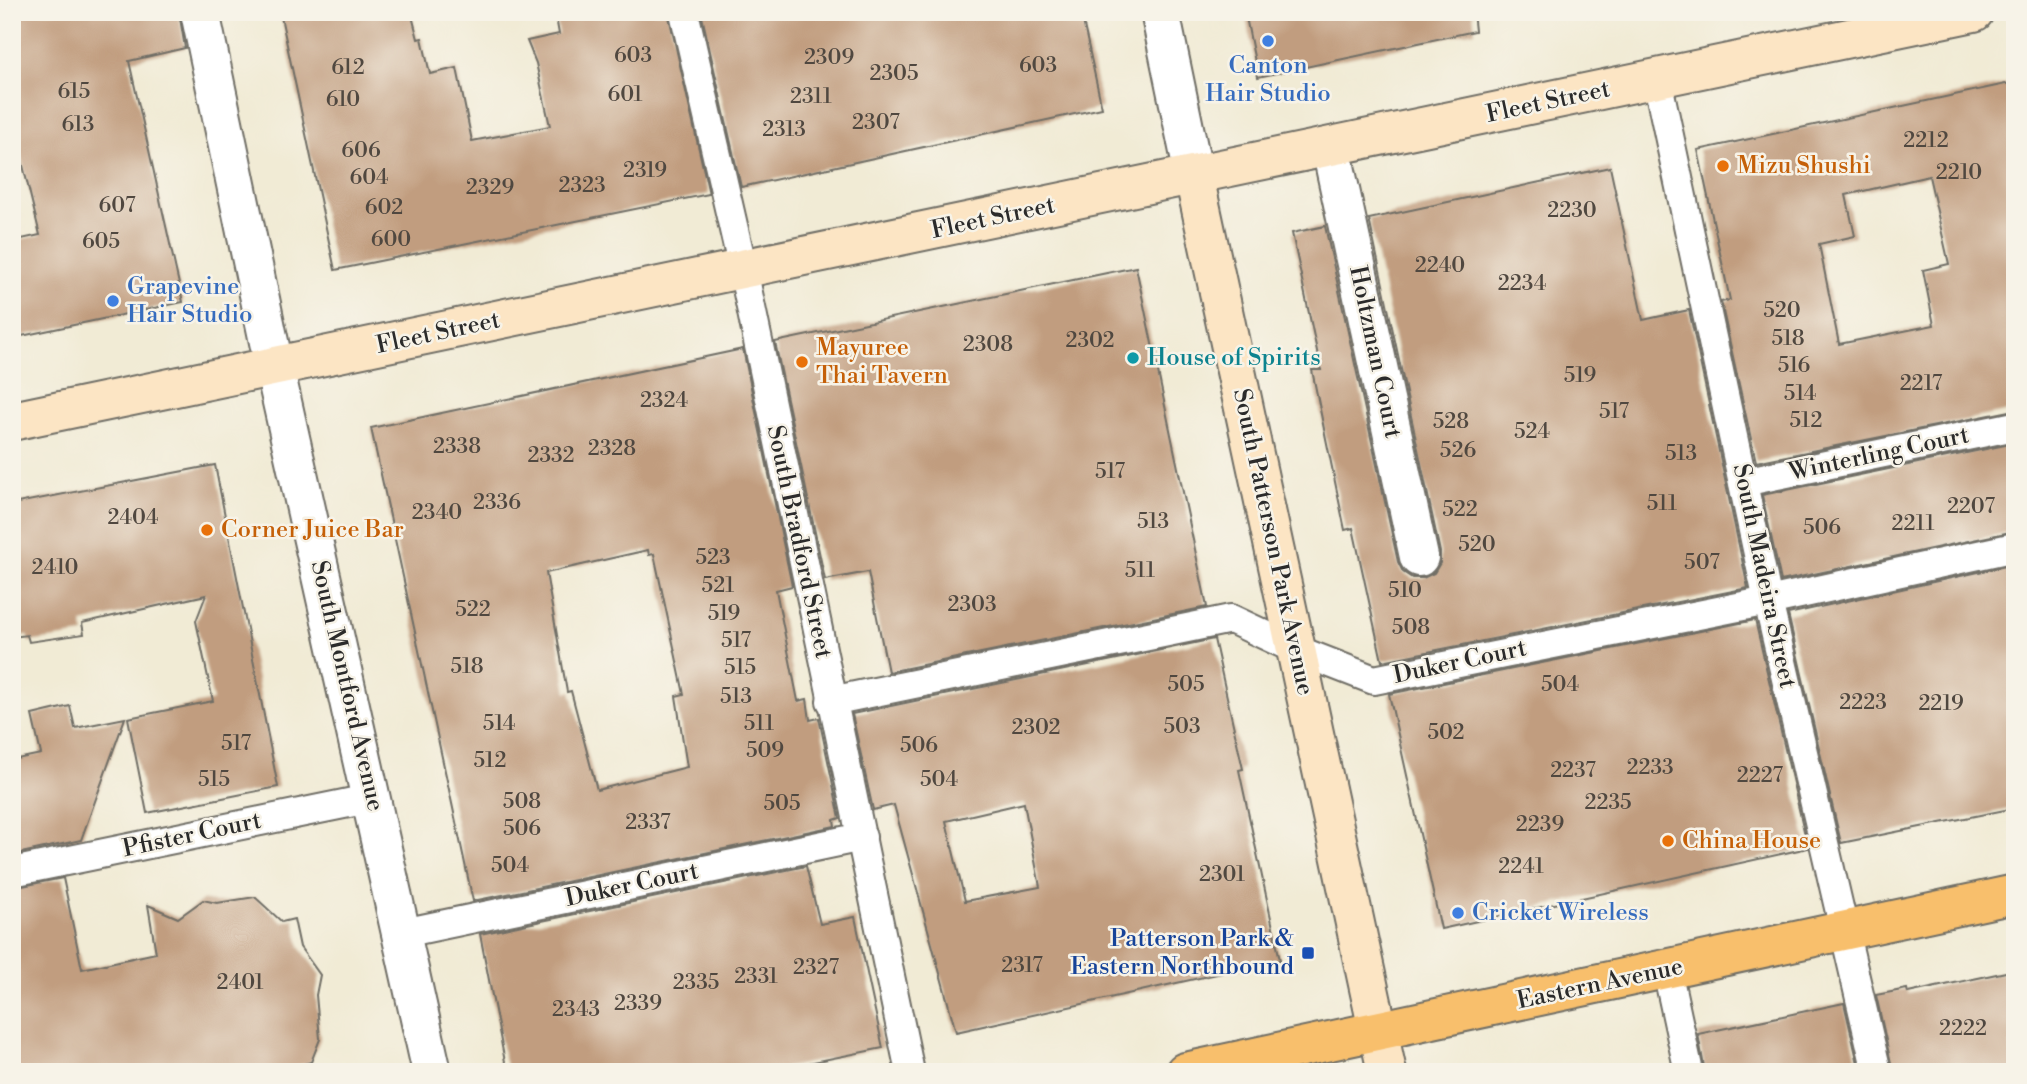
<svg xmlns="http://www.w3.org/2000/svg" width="2027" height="1084" font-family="'Libre Bodoni',serif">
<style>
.building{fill:#c19d7f;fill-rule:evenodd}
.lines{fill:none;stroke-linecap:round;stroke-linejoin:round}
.lane-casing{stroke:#706e66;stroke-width:32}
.street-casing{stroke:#706e66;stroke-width:42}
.secondary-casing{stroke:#706e66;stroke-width:42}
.primary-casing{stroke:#706e66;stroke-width:42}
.lane{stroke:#fff;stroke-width:28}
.street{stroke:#fff;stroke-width:38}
.secondary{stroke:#fce5c4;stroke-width:38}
.primary{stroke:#f8bf6c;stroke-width:38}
.shop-dot{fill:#3f7fe0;stroke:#f7f3e8;stroke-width:2.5}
.food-dot{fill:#e8710a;stroke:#f7f3e8;stroke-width:2.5}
.culture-dot{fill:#0f9aa8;stroke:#f7f3e8;stroke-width:2.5}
.transit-dot{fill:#1a4fb4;stroke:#f7f3e8;stroke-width:2.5}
.labels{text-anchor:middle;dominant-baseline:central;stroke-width:5;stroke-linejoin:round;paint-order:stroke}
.number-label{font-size:21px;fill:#504840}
.shop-label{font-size:24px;fill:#366cbe;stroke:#f7f3e8;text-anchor:start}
.street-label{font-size:24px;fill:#2b2b2b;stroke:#f7f3e8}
.food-label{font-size:24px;fill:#c56008;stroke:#f7f3e8;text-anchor:start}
.culture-label{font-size:24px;fill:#0d838f;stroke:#f7f3e8;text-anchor:start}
.transit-label{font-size:24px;fill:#164399;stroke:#f7f3e8;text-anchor:end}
</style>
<rect width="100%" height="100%" fill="#f7f3e8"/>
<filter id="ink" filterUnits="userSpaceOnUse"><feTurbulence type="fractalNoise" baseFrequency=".0143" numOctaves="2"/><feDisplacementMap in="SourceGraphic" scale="14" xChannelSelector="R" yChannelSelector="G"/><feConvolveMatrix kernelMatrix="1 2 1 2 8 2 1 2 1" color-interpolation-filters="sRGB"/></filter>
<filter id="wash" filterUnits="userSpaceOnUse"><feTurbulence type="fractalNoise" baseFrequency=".00686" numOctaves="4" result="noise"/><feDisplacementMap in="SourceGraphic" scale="28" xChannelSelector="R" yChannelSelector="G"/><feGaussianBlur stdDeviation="1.57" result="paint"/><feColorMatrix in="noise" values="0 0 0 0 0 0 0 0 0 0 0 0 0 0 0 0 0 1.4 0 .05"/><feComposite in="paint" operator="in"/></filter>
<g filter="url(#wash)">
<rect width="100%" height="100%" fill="#f1ebd5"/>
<g id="blocks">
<g class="building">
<path d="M12,12H179L185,48L129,61L183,302L12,338V241L40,235L20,153L12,154Z"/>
<path d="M280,12H411L418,39L422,38L430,74L457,68L472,141L550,126L536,63L527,41L559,34L555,12H668L709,194L335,270Z"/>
<path d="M701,12H1081L1102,108L741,187Z"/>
<path d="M1245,12H1473L1475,31L1258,77Z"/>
<path d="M2015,82V410L1756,462L1721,302L1730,300L1698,150ZM1929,176L1949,264L1923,270L1934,325L1839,344L1819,244L1855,236L1846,195Z"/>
<path d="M1610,167L1643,320L1689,310L1748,588L1382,661L1353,528L1345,530L1324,429L1312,370H1321L1292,233L1325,226L1398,562L1403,572L1412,578H1423L1434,573L1440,563V552L1369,219Z"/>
<path d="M1136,267L1207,607L888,672L868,572L825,580L775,342Z"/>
<path d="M743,349L792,586L776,590L798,701L807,699L810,720L819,718L840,818L834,820L835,826L473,901L371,428ZM648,550L649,555L654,554L684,694L676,696L687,767L597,790L571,691L567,692L546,573Z"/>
<path d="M2015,443V531L1781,581L1762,495Z"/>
<path d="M215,465L278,787L147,813L128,718L213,701L196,621L206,595L82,623L84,634L29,642L27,635L12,637V504Z"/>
<path d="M2015,564V808L1841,843L1788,614Z"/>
<path d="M1755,620L1808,848L1441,929L1389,694Z"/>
<path d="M1214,639L1243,769L1239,770L1280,960L956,1032L894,805L873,810L852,714ZM1024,803L1040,887L965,901L946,821Z"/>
<path d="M70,706L75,728L125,718L81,840L12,855V760L41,754L32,715Z"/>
<path d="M806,866L820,924L855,917L883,1048L764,1072H507L480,934Z"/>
<path d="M63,878L82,969L156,953L148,905L178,918L203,900L217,903L255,897L282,922L294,919L300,947L320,975L316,995L320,1039L311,1062L277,1072H12V888Z"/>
<path d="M2015,970V1043L2010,1044L2014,1072H1893L1876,995L1907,989L1908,993Z"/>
<path d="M1844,1003L1860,1072H1705L1698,1034Z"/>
</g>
</g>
</g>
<g filter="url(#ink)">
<use href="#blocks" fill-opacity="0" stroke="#706e66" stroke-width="2"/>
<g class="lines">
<g class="lane-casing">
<g id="lane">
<path d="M684,12L743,269L910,1072"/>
<path d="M1657,79L1768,601L1877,1072"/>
<path d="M1743,482L2015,426"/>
<path d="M831,701L1231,619L1297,650L1374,680L1768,601L2015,547"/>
<path d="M12,872L373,798"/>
<path d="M403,933L862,837"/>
<path d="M1667,970L1689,1072"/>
</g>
</g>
<g class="street-casing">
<g id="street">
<path d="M200,12L274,366L432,1072"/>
<path d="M1160,12L1194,176"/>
<path d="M1331,148L1419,557"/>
</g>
</g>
<g class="secondary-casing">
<g id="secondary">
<path d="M1194,176L1387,1072"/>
<path d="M12,421L1974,12"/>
</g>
</g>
<g class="primary-casing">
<path id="primary" d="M1185,1072L2015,894"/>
</g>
<use href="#lane" class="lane"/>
<use href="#street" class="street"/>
<use href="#secondary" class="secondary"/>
<use href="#primary" class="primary"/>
</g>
</g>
<g class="shop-dot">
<circle cx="1268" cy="41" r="7"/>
<circle cx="113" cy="301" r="7"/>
<circle cx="1458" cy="913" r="7"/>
</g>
<g class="food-dot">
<circle cx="1723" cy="166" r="7"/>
<circle cx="802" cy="362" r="7"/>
<circle cx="207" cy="530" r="7"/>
<circle cx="1668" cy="841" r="7"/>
</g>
<circle class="culture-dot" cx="1133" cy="358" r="7"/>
<rect class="transit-dot" x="1301" y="946" width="14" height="14" rx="3.5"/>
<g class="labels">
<g class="number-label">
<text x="633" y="56">603</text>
<text x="829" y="58">2309</text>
<text x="1038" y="66">603</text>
<text x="348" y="68">612</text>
<text x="894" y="74">2305</text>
<text x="74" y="92">615</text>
<text x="625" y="95">601</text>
<text x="811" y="97">2311</text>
<text x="343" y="100">610</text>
<text x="876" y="123">2307</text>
<text x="78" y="125">613</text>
<text x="784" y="130">2313</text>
<text x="1926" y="141">2212</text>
<text x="361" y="151">606</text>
<text x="645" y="171">2319</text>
<text x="1959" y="173">2210</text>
<text x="369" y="178">604</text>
<text x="582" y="186">2323</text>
<text x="490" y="188">2329</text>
<text x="117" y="206">607</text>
<text x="384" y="208">602</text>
<text x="1572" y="211">2230</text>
<text x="391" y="240">600</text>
<text x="101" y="242">605</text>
<text x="1440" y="266">2240</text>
<text x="1522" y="284">2234</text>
<text x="1782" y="311">520</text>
<text x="1788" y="339">518</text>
<text x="1090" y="341">2302</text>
<text x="988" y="345">2308</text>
<text x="1794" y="366">516</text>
<text x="1580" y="376">519</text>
<text x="1921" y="384">2217</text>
<text x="1800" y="394">514</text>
<text x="664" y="401">2324</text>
<text x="1614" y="412">517</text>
<text x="1806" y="421">512</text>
<text x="1451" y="422">528</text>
<text x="1532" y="432">524</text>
<text x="457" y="447">2338</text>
<text x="612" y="449">2328</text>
<text x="1458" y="451">526</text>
<text x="1681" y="454">513</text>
<text x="551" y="456">2332</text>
<text x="1110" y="472">517</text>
<text x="497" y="503">2336</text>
<text x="1662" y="504">511</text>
<text x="1971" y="507">2207</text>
<text x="1460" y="510">522</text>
<text x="437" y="513">2340</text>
<text x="133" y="518">2404</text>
<text x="1153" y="522">513</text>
<text x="1913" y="524">2211</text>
<text x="1822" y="528">506</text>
<text x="1477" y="545">520</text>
<text x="713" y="558">523</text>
<text x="1702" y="563">507</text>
<text x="55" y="568">2410</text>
<text x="1140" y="571">511</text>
<text x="718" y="586">521</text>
<text x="1405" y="591">510</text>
<text x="972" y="605">2303</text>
<text x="473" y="610">522</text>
<text x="724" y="614">519</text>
<text x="1411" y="628">508</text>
<text x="736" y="641">517</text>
<text x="467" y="667">518</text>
<text x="740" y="668">515</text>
<text x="1186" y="685">505</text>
<text x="1560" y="685">504</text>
<text x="736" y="697">513</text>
<text x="1863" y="703">2223</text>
<text x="1941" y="704">2219</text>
<text x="499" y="724">514</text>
<text x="759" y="724">511</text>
<text x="1182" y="727">503</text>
<text x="1036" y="728">2302</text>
<text x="1446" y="733">502</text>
<text x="236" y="744">517</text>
<text x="919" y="746">506</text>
<text x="765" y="751">509</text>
<text x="490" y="761">512</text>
<text x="1650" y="768">2233</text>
<text x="1573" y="771">2237</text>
<text x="1760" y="776">2227</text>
<text x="214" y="780">515</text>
<text x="939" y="780">504</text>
<text x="522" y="802">508</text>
<text x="1608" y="803">2235</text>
<text x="782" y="804">505</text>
<text x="648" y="823">2337</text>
<text x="1540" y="825">2239</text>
<text x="522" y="829">506</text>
<text x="510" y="866">504</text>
<text x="1521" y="867">2241</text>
<text x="1222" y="875">2301</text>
<text x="1022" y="966">2317</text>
<text x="816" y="968">2327</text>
<text x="756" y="977">2331</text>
<text x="240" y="983">2401</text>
<text x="696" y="983">2335</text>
<text x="638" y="1004">2339</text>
<text x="576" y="1010">2343</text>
<text x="1963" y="1029">2222</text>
</g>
<g class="shop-label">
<text x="1268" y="66" text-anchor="middle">Canton<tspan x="1268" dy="28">Hair Studio</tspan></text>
<text x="127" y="287">Grapevine<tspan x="127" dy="28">Hair Studio</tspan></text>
<text x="1472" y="913">Cricket Wireless</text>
</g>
<g class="street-label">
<text transform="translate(1548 102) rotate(-12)">Fleet Street</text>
<text transform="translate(993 218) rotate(-12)">Fleet Street</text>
<text transform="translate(438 333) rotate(-12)">Fleet Street</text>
<text transform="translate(1375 352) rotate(78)">Holtzman Court</text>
<text transform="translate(1879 454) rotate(-12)">Winterling Court</text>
<text transform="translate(799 542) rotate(78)">South Bradford Street</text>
<text transform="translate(1273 542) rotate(78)">South Patterson Park Avenue</text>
<text transform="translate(1764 576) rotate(78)">South Madeira Street</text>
<text transform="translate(1460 662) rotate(-12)">Duker Court</text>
<text transform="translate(347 686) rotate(77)">South Montford Avenue</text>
<text transform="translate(192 835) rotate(-12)">Pfister Court</text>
<text transform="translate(632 885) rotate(-12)">Duker Court</text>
<text transform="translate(1600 984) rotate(-12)">Eastern Avenue</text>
</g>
<g class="food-label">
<text x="1737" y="166">Mizu Shushi</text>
<text x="816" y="348">Mayuree<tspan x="816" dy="28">Thai Tavern</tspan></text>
<text x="221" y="530">Corner Juice Bar</text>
<text x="1682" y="841">China House</text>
</g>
<g class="culture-label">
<text x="1147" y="358">House of Spirits</text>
</g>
<g class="transit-label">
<text x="1294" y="939">Patterson Park &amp;<tspan x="1294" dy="28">Eastern Northbound</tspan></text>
</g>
</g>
<rect width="2027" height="1084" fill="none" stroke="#f7f3e8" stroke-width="42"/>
</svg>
